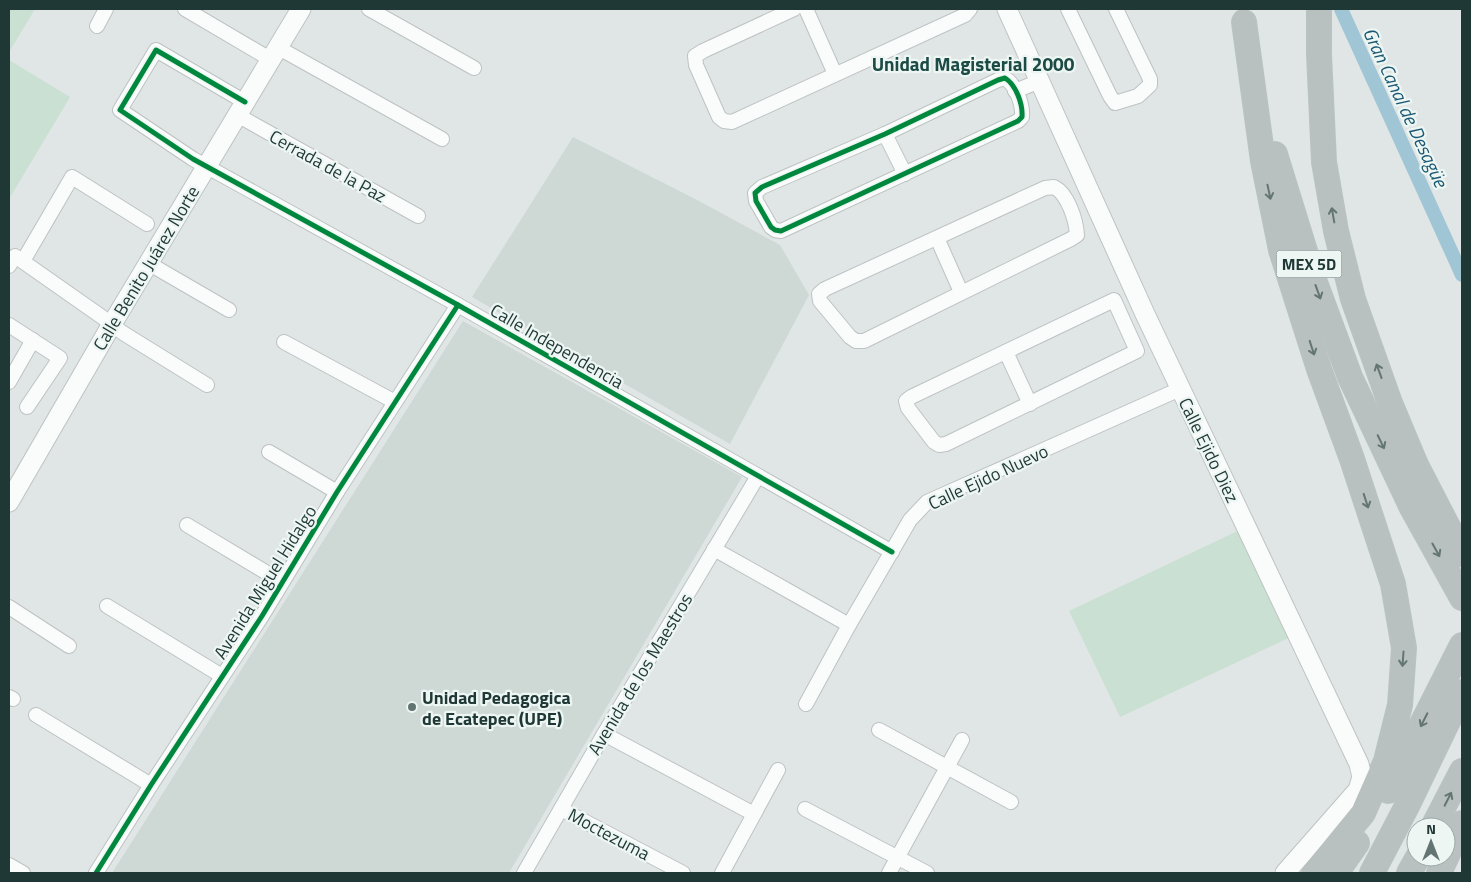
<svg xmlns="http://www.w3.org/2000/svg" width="1471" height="882" font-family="'Titillium Web',sans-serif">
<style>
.built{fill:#ced8d5}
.grass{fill:#c9e0d3}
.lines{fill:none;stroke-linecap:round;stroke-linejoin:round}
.canal{stroke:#a0c6d6;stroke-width:14}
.street-casing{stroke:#bdc3c2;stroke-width:16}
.secondary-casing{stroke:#bdc4c2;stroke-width:21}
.highway-casing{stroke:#bac3c2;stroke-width:26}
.street{stroke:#fafbfb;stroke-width:14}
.secondary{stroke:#fafbfb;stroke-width:19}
.highway{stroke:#b8c1c0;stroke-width:24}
.cycleway-casing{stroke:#edf6f3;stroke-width:8}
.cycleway{stroke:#00873e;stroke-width:5}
.oneway{stroke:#647674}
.poi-dot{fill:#637573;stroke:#edf6f3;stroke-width:2}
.labels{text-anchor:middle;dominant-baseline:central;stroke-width:4.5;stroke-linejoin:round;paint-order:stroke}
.shield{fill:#edf6f3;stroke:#5d716e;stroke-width:1}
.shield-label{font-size:16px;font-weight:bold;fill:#1f3835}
.street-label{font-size:18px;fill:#1f3835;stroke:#edf6f3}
.poi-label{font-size:18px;font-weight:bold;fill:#1f3835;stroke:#edf6f3;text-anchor:start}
.neighbourhood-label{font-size:19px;font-weight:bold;fill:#1c4a45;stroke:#edf6f3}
.water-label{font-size:19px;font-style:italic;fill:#1b5873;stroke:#edf6f3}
</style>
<rect width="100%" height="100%" fill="#e0e6e5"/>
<g class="built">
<path d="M573,137L699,201L780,245L809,295L730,444L472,297Z"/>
<path d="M463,321L742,477L509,873H112Z"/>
</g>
<g class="grass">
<path d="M9,9H35L9,52Z"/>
<path d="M9,60L70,97L9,199Z"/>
<path d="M1244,528L1295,635L1120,717L1069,611Z"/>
</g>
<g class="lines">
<path class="canal" d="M1341,9L1462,275"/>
<g class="street-casing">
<g id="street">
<path d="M185,9L270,59"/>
<path d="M369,9L474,68"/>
<path d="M794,9L703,51L695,56L696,65L719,117L724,121L732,122L965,15L970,9"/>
<path d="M806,9L835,74"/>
<path d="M1068,9L1110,96L1115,103L1138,96L1150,85V79L1116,9"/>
<path d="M97,26L106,9"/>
<path d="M277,47L442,139"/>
<path d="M1005,78C1016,85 1023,104 1022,117L1018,121L781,231L775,230L771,227L756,201L755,193L762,187L885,134L998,80Z"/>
<path d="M1015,91L1040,81"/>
<path d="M245,102L156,50L120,110L193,159L458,305L892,552"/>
<path d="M237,115L418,216"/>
<path d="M885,134L905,174"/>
<path d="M1054,187C1068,194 1076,220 1077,235L1071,239L864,341H856L850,337L820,301L819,294L825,289L1045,188Z"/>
<path d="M937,238L961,292"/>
<path d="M23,261L72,177L147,224"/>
<path d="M148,263L229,310"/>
<path d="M9,266L15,256L102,317L123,333L207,385"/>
<path d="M1114,300L1137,351L946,444L939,445L934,442L908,408L906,401L911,397Z"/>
<path d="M9,325L60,358L27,407"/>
<path d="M284,342L395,402"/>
<path d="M1006,352L1030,404"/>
<path d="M9,382L33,340"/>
<path d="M269,452L337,492"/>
<path d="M187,525L282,582"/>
<path d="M714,549L849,625"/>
<path d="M107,606L222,676"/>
<path d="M9,607L69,646"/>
<path d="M9,697L13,699"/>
<path d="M806,704L849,625L910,520L927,502L1180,389"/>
<path d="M36,715L151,785"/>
<path d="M879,730L1011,802"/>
<path d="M604,734L754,814"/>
<path d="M561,809L683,873"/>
<path d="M805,809L927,873"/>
<path d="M9,865L23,873"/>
<path d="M96,873L151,785L262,616L337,492L458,305"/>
<path d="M524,873L604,734L758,476"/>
<path d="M722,873L778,770"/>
<path d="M889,873L962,740"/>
</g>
</g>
<g class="secondary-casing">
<g id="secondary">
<path d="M1007,9L1145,314L1359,764L1362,777L1358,790L1285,873"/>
<path d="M9,502L112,324L301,9"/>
</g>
</g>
<g class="highway-casing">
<g id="highway">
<path d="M1319,9V54L1324,162L1336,231L1353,299L1390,403L1416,465L1462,554"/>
<path d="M1244,22L1263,161L1281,250L1319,369L1352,459L1393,584L1404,648L1400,705L1386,761L1363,813L1314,873"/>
<path d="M1275,154L1313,277L1350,377L1412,508L1462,598"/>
<path d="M1388,791L1462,645"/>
<path d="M1433,827L1462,771"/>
<path d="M1336,873L1357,843"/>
<path d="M1372,873L1407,806L1462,692"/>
<path d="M1409,873L1418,857"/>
<path d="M1439,873L1462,823"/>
</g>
</g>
<use href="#street" class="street"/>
<use href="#secondary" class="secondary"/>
<use href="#highway" class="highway"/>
<g class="cycleway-casing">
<g id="cycleway">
<path d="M1005,78C1016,85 1023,104 1022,117L1018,121L781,231L775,230L771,227L756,201L755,193L762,187L885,134L998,80Z"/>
<path d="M245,102L156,50L120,110L193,159L458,305L892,552"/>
<path d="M96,873L151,785L262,616L337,492L458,305"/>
</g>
</g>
<use href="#cycleway" class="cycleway"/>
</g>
<defs><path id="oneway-shaft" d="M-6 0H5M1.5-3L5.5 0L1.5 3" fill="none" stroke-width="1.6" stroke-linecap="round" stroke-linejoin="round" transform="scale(1.25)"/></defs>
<g class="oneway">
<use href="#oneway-shaft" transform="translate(1269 192) rotate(78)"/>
<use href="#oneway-shaft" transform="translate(1333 215) rotate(-100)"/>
<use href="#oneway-shaft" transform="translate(1318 292) rotate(70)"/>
<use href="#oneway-shaft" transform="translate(1312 348) rotate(72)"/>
<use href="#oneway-shaft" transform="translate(1379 371) rotate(-110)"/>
<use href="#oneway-shaft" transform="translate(1381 442) rotate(64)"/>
<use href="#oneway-shaft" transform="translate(1366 501) rotate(72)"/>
<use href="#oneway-shaft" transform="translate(1436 550) rotate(61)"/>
<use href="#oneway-shaft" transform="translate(1403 659) rotate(94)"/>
<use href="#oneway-shaft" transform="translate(1424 720) rotate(117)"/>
<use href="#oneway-shaft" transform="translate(1448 799) rotate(-63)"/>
</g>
<circle class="poi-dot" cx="412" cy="707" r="5"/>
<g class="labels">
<rect class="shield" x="1276.5" y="250.5" width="65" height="27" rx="4"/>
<g class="shield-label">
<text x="1309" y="264">MEX 5D</text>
</g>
<g class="street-label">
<text transform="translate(328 166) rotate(29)">Cerrada de la Paz</text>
<text transform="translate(146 268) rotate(-59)">Calle Benito Juárez Norte</text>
<text transform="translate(557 346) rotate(30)">Calle Independencia</text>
<text transform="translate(1209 450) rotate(64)">Calle Ejido Diez</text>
<text transform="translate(988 477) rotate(-25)">Calle Ejido Nuevo</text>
<text transform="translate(265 582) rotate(-58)">Avenida Miguel Hidalgo</text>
<text transform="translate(640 674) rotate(-59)">Avenida de los Maestros</text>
<text transform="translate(609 834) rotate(28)">Moctezuma</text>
</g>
<g class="poi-label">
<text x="422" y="697">Unidad Pedagogica<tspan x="422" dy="21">de Ecatepec (UPE)</tspan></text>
</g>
<g class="neighbourhood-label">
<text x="973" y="63">Unidad Magisterial 2000</text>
</g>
<g class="water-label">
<text transform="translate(1406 107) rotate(65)">Gran Canal de Desagüe</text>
</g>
</g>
<rect width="1471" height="882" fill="none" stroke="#1f3835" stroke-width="20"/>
<g transform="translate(1431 842)"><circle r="24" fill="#edf6f3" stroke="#9baaa7"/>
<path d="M0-4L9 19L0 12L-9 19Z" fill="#637573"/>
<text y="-8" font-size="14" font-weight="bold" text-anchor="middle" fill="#1f3835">N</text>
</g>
</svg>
